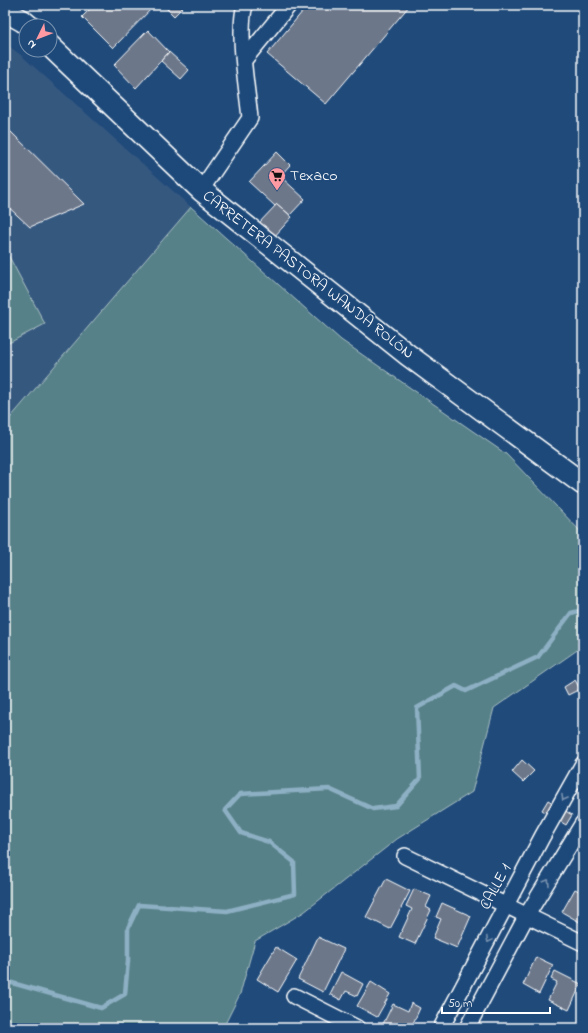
<svg xmlns="http://www.w3.org/2000/svg" width="588" height="1033" font-family="'Indie Flower',sans-serif">
<style>
.built{fill:#36587f}
.green{fill:#578188;stroke:#abc0c4}
.lines{fill:none;stroke-linecap:round;stroke-linejoin:round}
.stream{stroke:#8eb0c4;stroke-width:4.5}
.building{fill:#6c778a;stroke:#fff}
.street-casing{stroke:#fff;stroke-width:18}
.secondary-casing{stroke:#fff;stroke-width:24}
.street{stroke:#1f4a7a;stroke-width:15}
.secondary{stroke:#1f4a7a;stroke-width:21}
.oneway{stroke:#7992af}
.labels{text-anchor:middle;dominant-baseline:central;stroke-width:3.5;stroke-linejoin:round;paint-order:stroke}
.poi-label{font-size:16px;fill:#fff;stroke:#1f4a7a;text-anchor:start}
.street-label{font-size:16px;fill:#fff;stroke:#1f4a7a}
</style>
<rect width="100%" height="100%" fill="#1f4a7a"/>
<filter id="ink" filterUnits="userSpaceOnUse"><feTurbulence type="fractalNoise" baseFrequency=".025" numOctaves="2"/><feDisplacementMap in="SourceGraphic" scale="8" xChannelSelector="R" yChannelSelector="G"/><feConvolveMatrix kernelMatrix="1 2 1 2 8 2 1 2 1" color-interpolation-filters="sRGB"/></filter>
<g filter="url(#ink)">
<path class="built" d="M5,43L22,56L191,207L5,424Z"/>
<g class="green">
<path d="M191,207L341,340L506,454L583,534V646L494,708L472,792L397,839L304,912L255,941L240,994L223,1028H5V424Z"/>
<path d="M5,249L45,324L5,345Z"/>
</g>
<g class="lines">
<path class="stream" d="M5,981L101,1008L125,994L128,961V928L139,905L227,911L295,894L294,862L269,842L241,833L225,810L240,794L329,789L373,809L396,806L420,779L417,708L456,686L466,691L538,657L571,613L583,610"/>
</g>
<g class="building">
<path d="M94,5H155L113,48L82,17Z"/>
<path d="M163,5H182L184,6L174,16Z"/>
<path d="M308,5H410L326,104L267,54Z"/>
<path d="M148,30L169,52L136,88L114,65Z"/>
<path d="M169,52L189,70L181,79L161,61Z"/>
<path d="M5,126L10,131L84,204L30,227L5,204Z"/>
<path d="M277,152L290,165L280,176L305,199L290,215L277,204L275,206L249,182Z"/>
<path d="M277,204L292,217L273,238L258,224Z"/>
<path d="M575,680L580,689L568,695L564,687Z"/>
<path d="M522,760L534,771L523,782L512,772Z"/>
<path d="M548,800L572,815L566,825L542,810Z"/>
<path d="M386,879L410,891L390,929L366,917Z"/>
<path d="M414,889L431,896L426,907L431,910L415,944L399,937L412,909L406,906Z"/>
<path d="M575,889L583,893V924L562,912Z"/>
<path d="M442,903L471,916L457,948L433,938L441,919L436,917Z"/>
<path d="M318,937L344,949L323,992L298,979Z"/>
<path d="M276,947L297,960L278,992L257,979Z"/>
<path d="M536,957L553,965L539,994L523,985Z"/>
<path d="M555,971L581,984L569,1010L548,1000L557,982L551,979Z"/>
<path d="M341,972L363,984L357,996L346,991L341,1000L330,994Z"/>
<path d="M371,982L390,994L377,1017L357,1006Z"/>
<path d="M411,1003L420,1008L411,1028H391L383,1024L393,1004L408,1011Z"/>
</g>
<g class="lines">
<g class="street-casing">
<g id="street">
<path d="M244,60L289,5"/>
<path d="M201,190L250,118C247,87 237,33 245,5"/>
<path d="M405,856L583,943"/>
<path d="M294,996L357,1028"/>
<path d="M441,1028L542,837L583,764"/>
<path d="M467,1028L527,915L583,823"/>
</g>
</g>
<g class="secondary-casing">
<g id="secondary">
<path d="M5,11L23,21L29,26"/>
<path d="M50,46L201,190L408,355L583,484"/>
</g>
</g>
<use href="#street" class="street"/>
<use href="#secondary" class="secondary"/>
</g>
<defs><path id="oneway-chevron" d="M-2-3.5L2.5 0L-2 3.5" fill="none" stroke-width="1.6" stroke-linecap="round" stroke-linejoin="round"/></defs>
<g class="oneway">
<use href="#oneway-chevron" transform="translate(564 798) rotate(119)"/>
<use href="#oneway-chevron" transform="translate(547 882) rotate(-59)"/>
<use href="#oneway-chevron" transform="translate(489 940) rotate(118)"/>
</g>
</g>
<defs>
<g id="supermarket-pin" transform="scale(0.9)"><path d="M0 17L-7.5 6A9.5 9.5 0 1 1 7.5 6Z" fill="#ff9aa2" stroke="#1f4a7a"/><path d="M-6-5.5h2.5l.6 2H6L4.5 2H-2.5L-4.4-4H-6ZM-1.5 3.2a1.3 1.3 0 1 0 .1 0ZM3 3.2a1.3 1.3 0 1 0 .1 0Z" fill="#111"/></g>
</defs>
<g fill-rule="evenodd">
<use href="#supermarket-pin" x="277" y="176"/>
</g>
<g class="labels">
<g class="poi-label">
<text x="290" y="176">Texaco</text>
</g>
<g class="street-label">
<text transform="translate(308 275) rotate(38)">CARRETERA PASTORA WANDA ROLÓN</text>
<text transform="translate(496 887) rotate(-62)">CALLE 1</text>
</g>
</g>
<rect width="588" height="1033" fill="none" stroke="#1f4a7a" stroke-width="20"/>
<rect x="10" y="10" width="568" height="1013" fill="none" stroke="#fff" stroke-width="1.5" filter="url(#ink)"/>
<g transform="translate(38 38) rotate(227)"><circle r="19" fill="#1f4a7a" stroke="#7992af"/>
<path d="M0-3L7 15L0 10L-7 15Z" fill="#ff9aa2"/>
<text y="-6" font-size="11" font-weight="bold" text-anchor="middle" fill="#ffffff">N</text>
</g>
<path d="M442 1007v6h108v-6" fill="none" stroke="#ffffff" stroke-width="2"/>
<text x="448" y="1007" font-size="12" fill="#ffffff" stroke="#1f4a7a" stroke-width="3" paint-order="stroke">50 m</text>
</svg>
